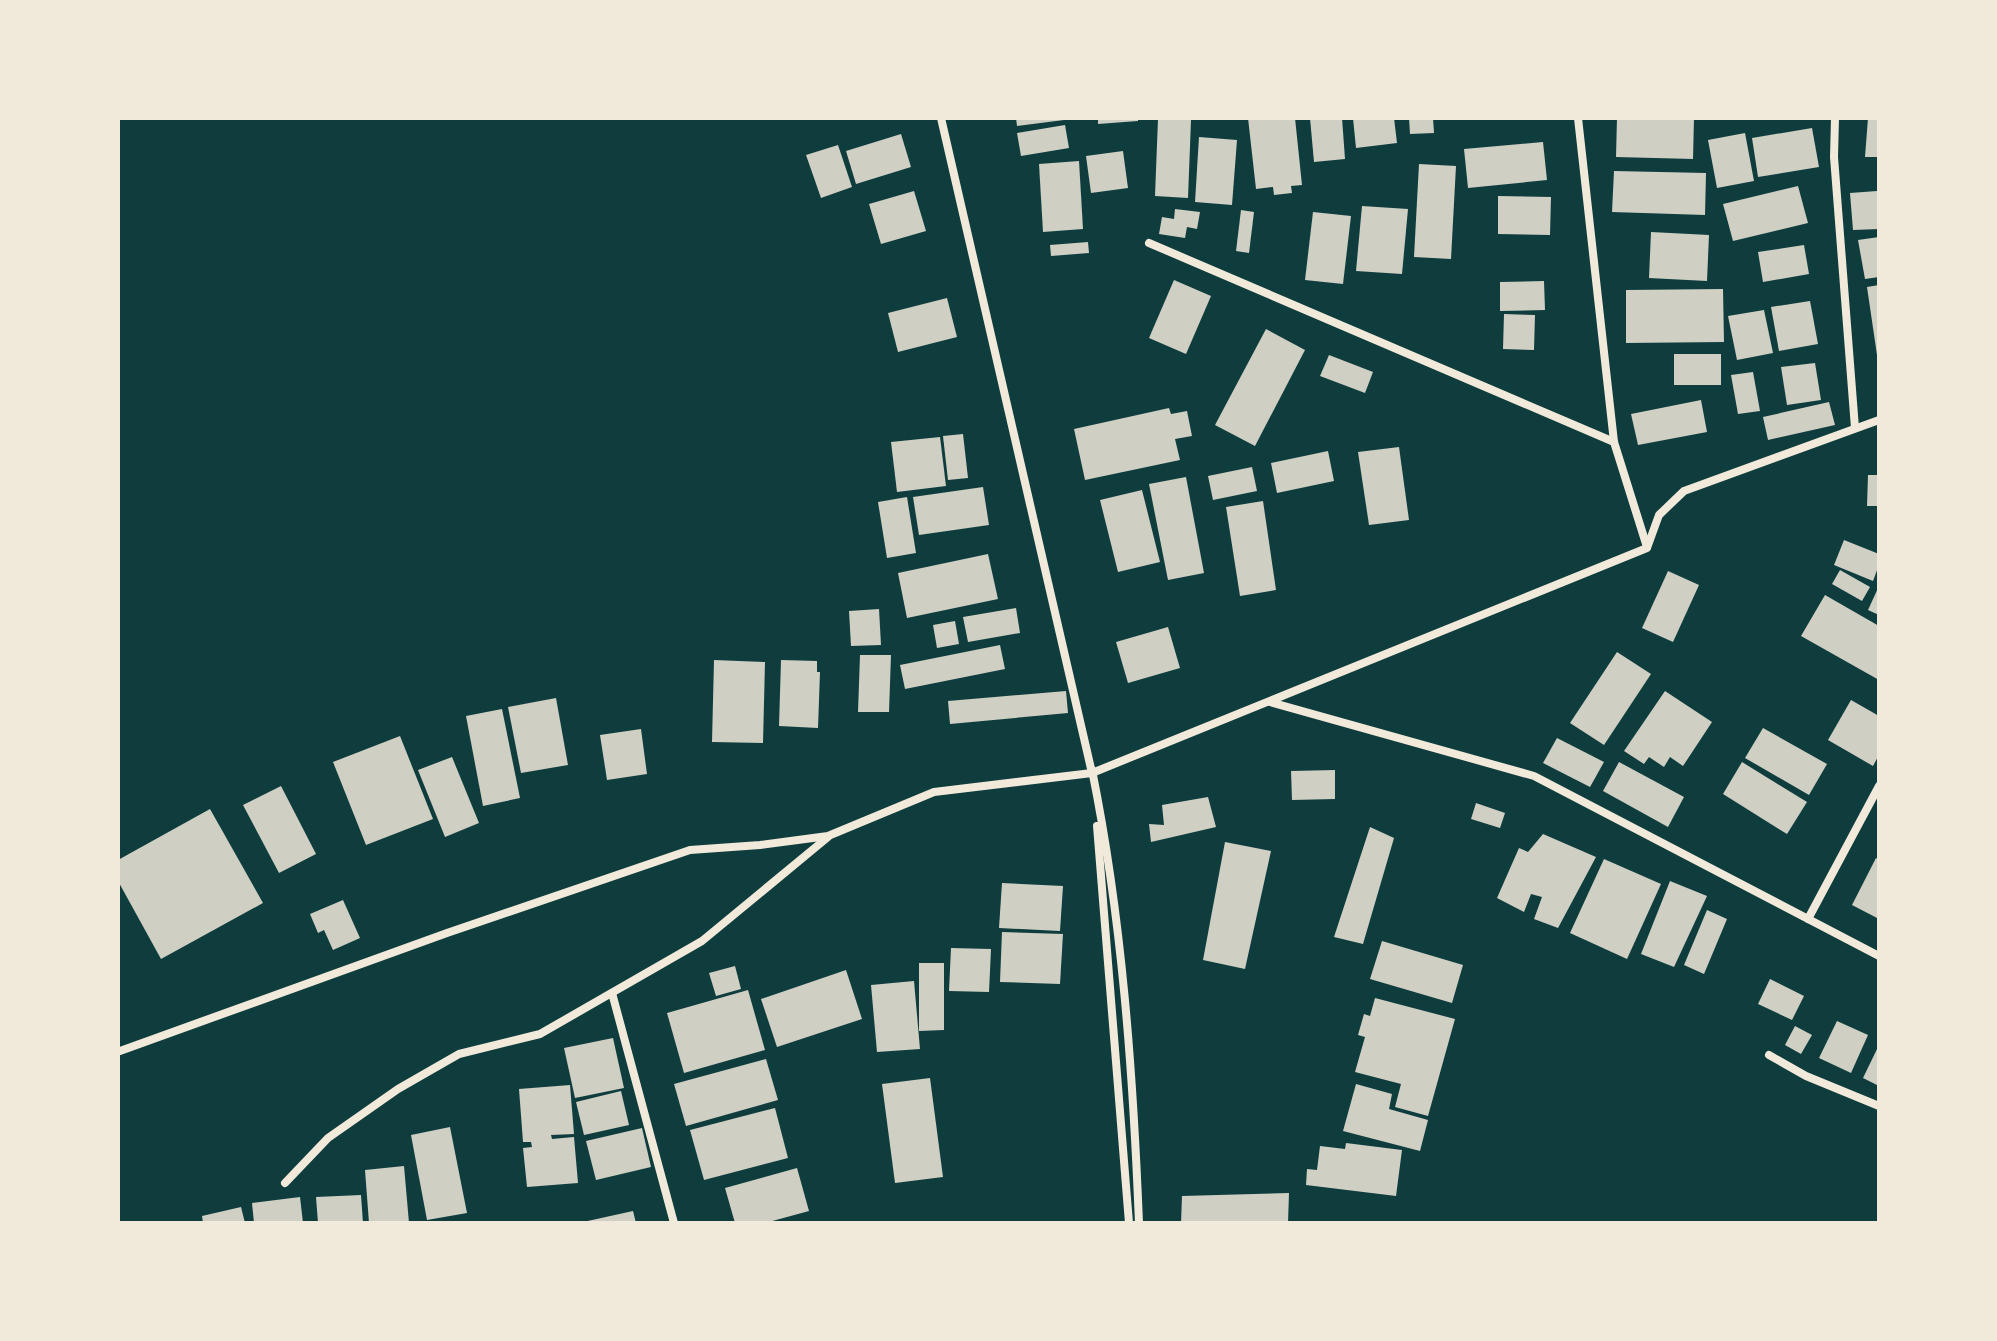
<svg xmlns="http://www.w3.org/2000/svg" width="1997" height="1341" font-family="'Golos Text',sans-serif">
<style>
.building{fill:#cfcfc3}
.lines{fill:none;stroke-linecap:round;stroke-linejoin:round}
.minor{stroke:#f1e9da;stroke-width:8}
</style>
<rect width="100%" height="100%" fill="#0f3d3e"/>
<g class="building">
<path d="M1016,118H1064V120L1017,126Z"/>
<path d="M1098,118H1138V121L1098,124Z"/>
<path d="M1248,118H1295L1302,185L1291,186L1292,193L1274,195L1273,187L1256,189Z"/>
<path d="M1310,118H1342L1345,159L1314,162Z"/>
<path d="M1353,118H1394L1397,143L1356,148Z"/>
<path d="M1409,118H1433L1434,133L1410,134Z"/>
<path d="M1617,118H1694L1693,159L1616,157Z"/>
<path d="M1868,118L1879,119V157H1865Z"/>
<path d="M1158,119L1191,120L1188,198L1155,196Z"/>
<path d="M1065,125L1069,148L1021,156L1017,133Z"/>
<path d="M1812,128L1819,167L1758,177L1752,138Z"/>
<path d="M1745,133L1754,181L1717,188L1708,140Z"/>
<path d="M901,134L911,167L856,184L846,151Z"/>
<path d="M1199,137L1237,140L1232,205L1195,202Z"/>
<path d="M1543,142L1547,180L1468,188L1464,149Z"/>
<path d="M838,145L852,187L821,198L806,155Z"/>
<path d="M1123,151L1128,188L1091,193L1086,156Z"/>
<path d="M1079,161L1083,229L1043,232L1039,164Z"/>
<path d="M1419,164L1456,166L1451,259L1414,257Z"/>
<path d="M1614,171L1706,173L1705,215L1612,212Z"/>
<path d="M1798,186L1808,223L1733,241L1723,204Z"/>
<path d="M914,191L926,231L881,244L869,204Z"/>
<path d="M1877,191L1879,229L1853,230L1850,193Z"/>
<path d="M1498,196L1551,197L1550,235L1498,234Z"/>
<path d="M1362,206L1408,209L1402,274L1356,271Z"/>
<path d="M1175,209L1200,212L1197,229L1187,227L1185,238L1159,234L1162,217L1174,219Z"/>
<path d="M1241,210L1254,212L1249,253L1236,251Z"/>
<path d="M1313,212L1351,216L1343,284L1305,280Z"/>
<path d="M1651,232L1709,235L1707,281L1649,278Z"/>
<path d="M1879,237V277L1865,279L1858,240Z"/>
<path d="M1088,242L1089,253L1051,256L1050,245Z"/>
<path d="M1804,245L1809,274L1763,282L1758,252Z"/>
<path d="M1174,280L1211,296L1186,354L1149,338Z"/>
<path d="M1544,281L1545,310L1500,311V282Z"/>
<path d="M1879,285V355H1877L1867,287Z"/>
<path d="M1723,289L1724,342L1626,343V290Z"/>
<path d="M947,298L957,337L898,352L888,313Z"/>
<path d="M1810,301L1818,344L1779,351L1771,307Z"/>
<path d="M1764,310L1773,353L1737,360L1728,316Z"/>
<path d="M1504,314L1535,315L1534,350L1503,349Z"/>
<path d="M1266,329L1305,350L1255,446L1215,425Z"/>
<rect x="1674" y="354" width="47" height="31"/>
<path d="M1329,355L1373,372L1365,393L1320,376Z"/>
<path d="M1815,363L1821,400L1787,405L1781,367Z"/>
<path d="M1753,372L1760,411L1738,414L1731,375Z"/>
<path d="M1701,400L1707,432L1638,445L1631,414Z"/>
<path d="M1829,402L1835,425L1768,440L1763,417Z"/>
<path d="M1169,408L1171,414L1187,411L1192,436L1175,439L1180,460L1085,480L1074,429Z"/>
<path d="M963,434L968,478L948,480L943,436Z"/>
<path d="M940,437L946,486L897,492L891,442Z"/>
<path d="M1399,447L1409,520L1369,525L1358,452Z"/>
<path d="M1328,451L1334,481L1277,493L1271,463Z"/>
<path d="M1252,467L1257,491L1213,500L1208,476Z"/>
<path d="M1868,475H1879V506H1867Z"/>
<path d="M1186,477L1204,573L1168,580L1149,484Z"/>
<path d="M983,487L989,525L919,535L913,497Z"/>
<path d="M1142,490L1160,562L1118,572L1100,500Z"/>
<path d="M907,497L916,553L887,558L878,502Z"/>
<path d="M1263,501L1276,590L1240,596L1226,507Z"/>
<path d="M1844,540L1879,554V565L1873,581L1834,565Z"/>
<path d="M988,554L998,599L907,618L898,573Z"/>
<path d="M1840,570L1870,587L1862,601L1832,584Z"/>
<path d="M1668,571L1699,585L1673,642L1642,628Z"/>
<path d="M1879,586V615L1868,610Z"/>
<path d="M1825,595L1879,626V680L1801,636Z"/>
<path d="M1016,608L1020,633L968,642L963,617Z"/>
<path d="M879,609L881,645L851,646L849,611Z"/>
<path d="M955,621L959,644L937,648L933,625Z"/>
<path d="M1168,627L1180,668L1128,683L1116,642Z"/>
<path d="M1000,645L1005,669L905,689L900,665Z"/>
<path d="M1617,652L1651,674L1604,745L1570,723Z"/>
<path d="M860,655H891L889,712H858Z"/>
<path d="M714,660L765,662L763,743L712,742Z"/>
<path d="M781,660L817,661V672H820L818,728L779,726Z"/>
<path d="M1066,691L1068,713L950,724L948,701Z"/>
<path d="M1665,691L1712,722L1683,766L1670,757L1664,767L1649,757L1644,764L1624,751Z"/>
<path d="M556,698L568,765L521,773L508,707Z"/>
<path d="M1851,700L1879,716V755L1873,766L1828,740Z"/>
<path d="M502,709L520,798L483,806L466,716Z"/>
<path d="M1763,728L1827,764L1809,795L1745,758Z"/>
<path d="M641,729L647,774L607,780L600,735Z"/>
<path d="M400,736L433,819L366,845L333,762Z"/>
<path d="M1557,738L1604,762L1590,787L1543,763Z"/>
<path d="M452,757L479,823L445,837L418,770Z"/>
<path d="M1619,762L1684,797L1668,827L1603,791Z"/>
<path d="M1742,762L1807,802L1787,834L1723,794Z"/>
<path d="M1335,770V799L1292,800L1291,771Z"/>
<path d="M281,786L316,854L279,873L243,805Z"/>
<path d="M1208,797L1216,827L1151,842L1149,824L1164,825L1162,805Z"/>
<path d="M1476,803L1505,813L1500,828L1471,819Z"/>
<path d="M210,809L263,903L161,959L118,881V860Z"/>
<path d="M1370,827L1394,838L1363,944L1334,937Z"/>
<path d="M1543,834L1596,857L1558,928L1534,919L1542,897L1531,894L1524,912L1497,898L1519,848L1528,852Z"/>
<path d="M1225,842L1271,851L1245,969L1203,960Z"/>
<path d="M1876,858L1879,860V919L1852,905Z"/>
<path d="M1604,859L1661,884L1627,959L1570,933Z"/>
<path d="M1670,881L1707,896L1674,967L1641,954Z"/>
<path d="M1002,883L1063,886L1060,931L999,928Z"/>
<path d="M343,900L360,938L333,950L324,930L318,933L310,914Z"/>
<path d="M1707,910L1727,919L1704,974L1684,965Z"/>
<path d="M1002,932L1063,934L1060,984L1000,982Z"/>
<path d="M1382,941L1463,965L1452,1003L1370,979Z"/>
<path d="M951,948L991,949L989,992L949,991Z"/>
<path d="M919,963H944V1030L919,1031Z"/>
<path d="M735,966L741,989L716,996L709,973Z"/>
<path d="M846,970L862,1019L777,1047L761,999Z"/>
<path d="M1770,979L1804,996L1792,1020L1758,1004Z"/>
<path d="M914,981L920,1049L877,1052L871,985Z"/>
<path d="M748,990L765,1050L684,1073L667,1013Z"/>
<path d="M1375,998L1455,1019L1428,1116L1395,1107L1401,1084L1355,1072L1365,1037L1358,1035L1364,1014L1370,1016Z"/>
<path d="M1837,1021L1868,1035L1851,1073L1819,1058Z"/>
<path d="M1795,1026L1812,1035L1801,1054L1785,1045Z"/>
<path d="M613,1038L624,1088L575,1098L564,1048Z"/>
<path d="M1879,1045V1086L1863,1078Z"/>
<path d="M766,1059L778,1100L686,1126L674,1084Z"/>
<path d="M930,1078L943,1177L895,1183L882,1084Z"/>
<path d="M1356,1084L1392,1094L1389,1109L1428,1120L1420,1151L1343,1131Z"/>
<path d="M570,1085L574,1134L551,1135L552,1139L574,1137L578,1183L527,1187L523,1148L532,1147L531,1142H523L519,1089Z"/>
<path d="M621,1091L629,1125L584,1135L576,1102Z"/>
<path d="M775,1108L788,1158L704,1180L690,1130Z"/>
<path d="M450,1127L467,1213L427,1220L411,1135Z"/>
<path d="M642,1128L651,1167L596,1180L586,1141Z"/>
<path d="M1346,1143L1402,1150L1396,1196L1306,1185L1307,1169L1317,1170L1320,1146L1345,1149Z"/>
<path d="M404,1166L409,1223H369L365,1170Z"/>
<path d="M797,1168L809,1211L765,1223H735L725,1188Z"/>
<path d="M1289,1193L1288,1223H1181L1182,1196Z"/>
<path d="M361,1195L363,1223H318L316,1197Z"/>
<path d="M300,1197L303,1223H254L252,1203Z"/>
<path d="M241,1207L245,1223H203L202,1216Z"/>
<path d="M633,1211L636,1223H584L583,1222Z"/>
</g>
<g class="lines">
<g class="minor">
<path d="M941,118L1092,773L1647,548L1659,515L1684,491L1879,420"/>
<path d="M1578,118L1614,442L1647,547"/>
<path d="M1835,118L1834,157L1855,428"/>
<path d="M1149,243L1614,442"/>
<path d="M1270,702L1534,776L1879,956"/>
<path d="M1092,770C1122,918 1133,1072 1139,1223"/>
<path d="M1097,826L1129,1223"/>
<path d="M1808,919L1879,786"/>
<path d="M612,993L674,1223"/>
<path d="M120,1051L447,933L690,850L760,845L828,836L934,792L1092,773"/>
<path d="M1769,1055L1806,1076L1879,1106"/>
<path d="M285,1183L328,1138L398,1089L459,1054L540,1034L702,941L828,837"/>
</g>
</g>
<rect width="1997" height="1341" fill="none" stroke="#f1e9da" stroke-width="240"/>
</svg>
